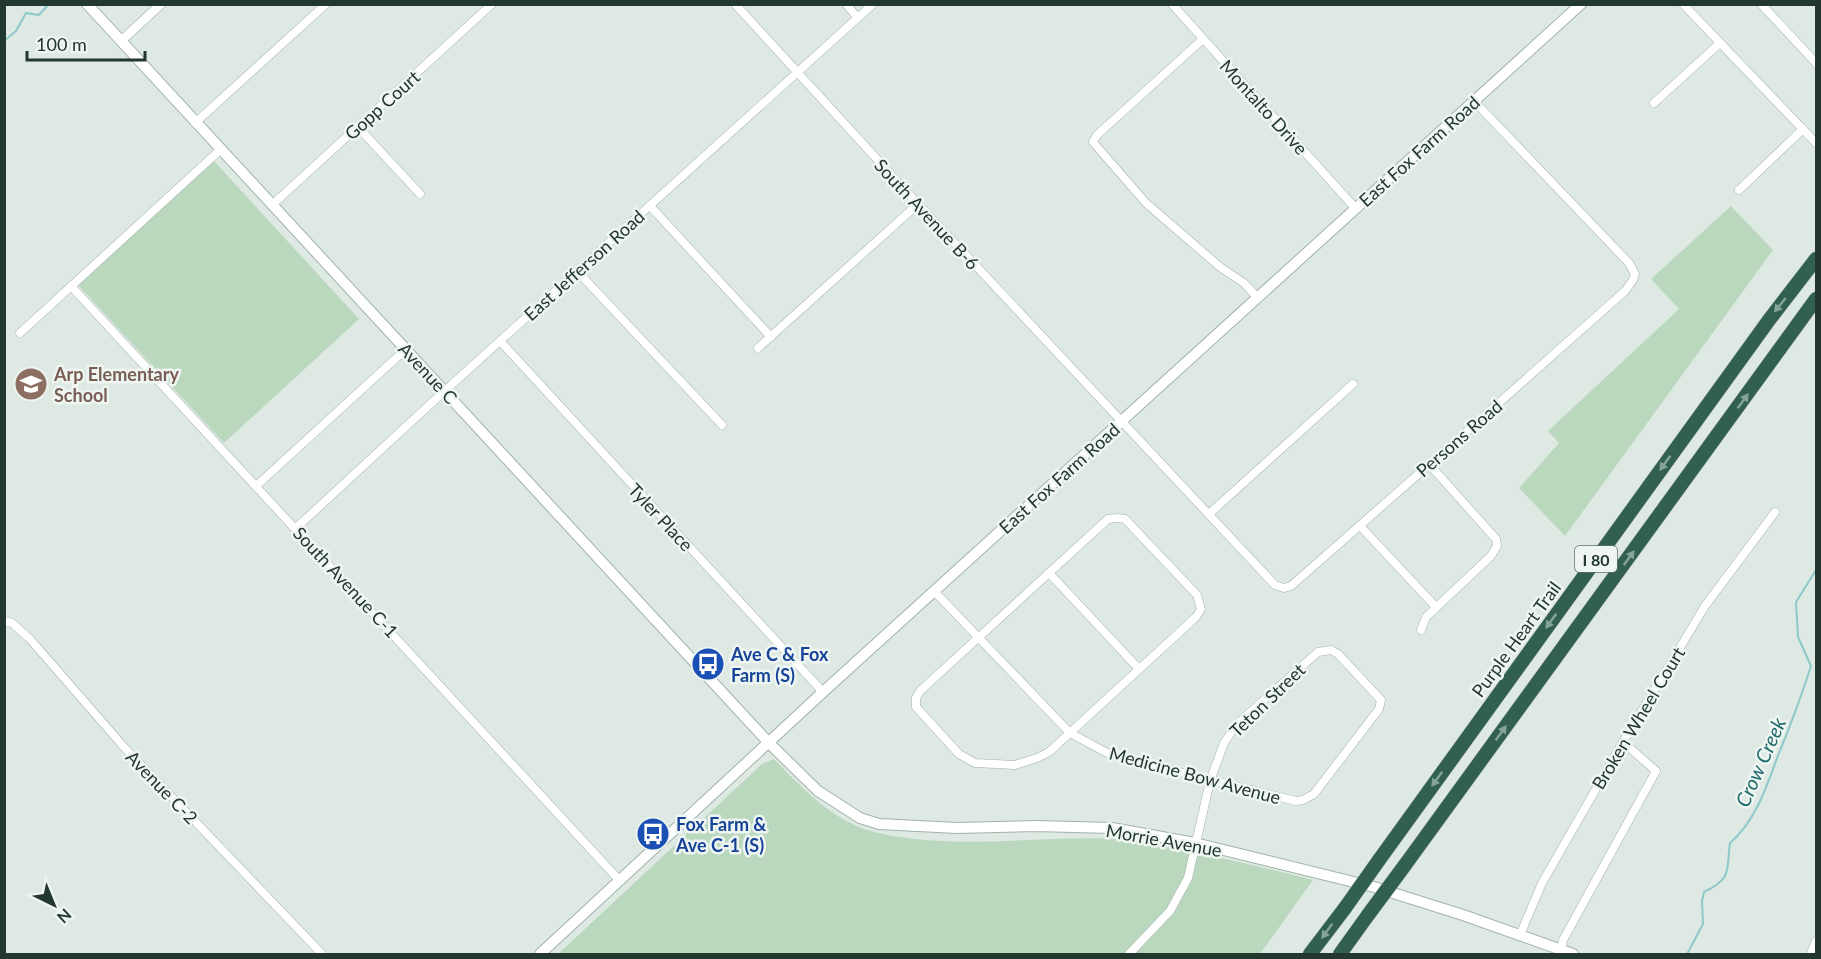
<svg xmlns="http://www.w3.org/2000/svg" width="1821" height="959" font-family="Lato,sans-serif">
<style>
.green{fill:#bad8be}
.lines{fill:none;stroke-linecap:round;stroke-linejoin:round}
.stream{stroke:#8cc9c9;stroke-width:2}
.minor-casing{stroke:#a3b0a9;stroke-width:9}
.tertiary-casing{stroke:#a3b0a9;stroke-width:10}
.secondary-casing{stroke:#a0b3a9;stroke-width:12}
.motorway-casing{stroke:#bdc3c0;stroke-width:15}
.minor{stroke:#fff;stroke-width:8}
.tertiary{stroke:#fff;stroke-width:9}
.secondary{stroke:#fff;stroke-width:10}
.motorway{stroke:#316050;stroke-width:14}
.motorway-bridge-casing{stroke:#bdc3c0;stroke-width:15;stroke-linecap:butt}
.motorway-bridge{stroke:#316050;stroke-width:14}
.oneway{fill:#86a499}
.labels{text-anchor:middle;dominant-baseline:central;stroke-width:5;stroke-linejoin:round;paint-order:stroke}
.shield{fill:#eff6f2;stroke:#607069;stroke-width:1.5}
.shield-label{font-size:16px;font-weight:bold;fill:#22372e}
.street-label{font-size:18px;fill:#22372e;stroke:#eff6f2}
.education-label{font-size:18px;font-weight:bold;fill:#785e54;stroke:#eff6f2;text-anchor:start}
.transit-label{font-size:18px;font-weight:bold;fill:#164399;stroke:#eff6f2;text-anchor:start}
.water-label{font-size:20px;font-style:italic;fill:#226b6d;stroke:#eff6f2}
</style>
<rect width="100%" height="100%" fill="#dfe9e3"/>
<g class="green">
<path d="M213,160L359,319L224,443L78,285Z"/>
<path d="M1731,206L1773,250L1565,536L1519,488L1559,443L1548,431L1679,309L1651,279Z"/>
<path d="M774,759C801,787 829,817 867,830C886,836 906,838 925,840C994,846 1062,834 1130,840C1148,841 1166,847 1184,850C1227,859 1270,869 1313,880L1260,954H634L632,952L630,954H558L762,764Z"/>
</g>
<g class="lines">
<g class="stream">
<path d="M4,41L16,31L26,13L39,15L49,4"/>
<path d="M1687,954L1703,924L1702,901L1704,892C1733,878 1726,871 1730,843C1755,822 1766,788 1777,758C1790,727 1801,697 1811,666L1798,637L1796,602L1816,570"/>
</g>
<g class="minor-casing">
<g id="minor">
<path d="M735,4L918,204L1275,585L1284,588L1291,586C1403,488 1514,390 1625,291L1633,280L1635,274L1629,263L1474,101"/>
<path d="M846,4L858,18"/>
<path d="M1172,4L1356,209"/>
<path d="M1683,4L1816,143"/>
<path d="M1761,4L1816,63"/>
<path d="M1203,39L1097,135L1093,142L1146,203L1220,267L1244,283L1258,298"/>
<path d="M1654,103L1720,43"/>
<path d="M195,123L326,4"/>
<path d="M358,127L420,194"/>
<path d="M1739,190L1803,129"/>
<path d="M272,205L492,4"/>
<path d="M650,206L771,337"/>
<path d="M577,271L722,425"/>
<path d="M71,286L620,881"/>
<path d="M20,333L220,150"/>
<path d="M500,341L823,692"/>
<path d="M758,348L918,204"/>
<path d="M256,486L406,349"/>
<path d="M1209,514L1353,384"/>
<path d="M1117,518L1125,519L1197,595L1201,609L1196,617L1049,752L1037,758L1015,765L975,763L959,754L916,707V698L920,691L1108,519Z"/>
<path d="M1360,526L1436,607"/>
<path d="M296,528L438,397L873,4"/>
<path d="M1049,573L1139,669"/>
<path d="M934,591L1070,733L1111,755L1296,801L1303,800L1314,794L1379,709L1381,700L1338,654L1331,650L1318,652L1236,725L1224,743L1210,781L1188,878L1170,911L1129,954"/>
<path d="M4,621L12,623L30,639L123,746L322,954"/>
<path d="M1421,630L1426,617L1491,556L1497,546L1496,539L1429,464"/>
<path d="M1520,935L1542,883L1623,742L1705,606L1775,512"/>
<path d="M1561,950L1563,940L1656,771L1623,742"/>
</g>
</g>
<g class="tertiary-casing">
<g id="tertiary">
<path d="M121,41L161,4"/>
<path d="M1811,954L1816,942"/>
</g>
</g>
<g class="secondary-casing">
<g id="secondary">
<path d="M87,4L769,743L818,791L860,818L879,824L957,828L1035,826L1112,828L1195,843L1374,887L1463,915L1573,954"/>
<path d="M540,954L823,692L1581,4"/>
</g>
</g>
<g class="motorway-casing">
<g id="motorway">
<path d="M1379,860L1769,320L1816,259"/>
<path d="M1405,865L1816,299"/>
<path d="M1310,954L1345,908"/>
<path d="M1340,954L1368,915"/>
</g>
</g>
<use href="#minor" class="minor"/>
<use href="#tertiary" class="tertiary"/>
<use href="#secondary" class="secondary"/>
<use href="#motorway" class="motorway"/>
<g class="motorway-bridge-casing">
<g id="motorway-bridge">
<path d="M1345,908L1379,860"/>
<path d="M1368,915L1405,865"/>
</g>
</g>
<use href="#motorway-bridge" class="motorway-bridge"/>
</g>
<defs><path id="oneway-solid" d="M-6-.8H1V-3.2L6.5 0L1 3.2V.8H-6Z" transform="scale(1.5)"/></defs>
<g class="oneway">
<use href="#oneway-solid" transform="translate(1780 305) rotate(129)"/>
<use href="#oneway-solid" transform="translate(1743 401) rotate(-54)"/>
<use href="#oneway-solid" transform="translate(1665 463) rotate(126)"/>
<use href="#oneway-solid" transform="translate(1629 558) rotate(-54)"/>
<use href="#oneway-solid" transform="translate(1551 621) rotate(126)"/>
<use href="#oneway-solid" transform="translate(1501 733) rotate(-54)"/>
<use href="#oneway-solid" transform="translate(1437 779) rotate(126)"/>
<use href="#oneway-solid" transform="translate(1327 931) rotate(126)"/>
</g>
<defs>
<g id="school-disc" transform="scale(1.725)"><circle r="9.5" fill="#8d6e63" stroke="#eff6f2"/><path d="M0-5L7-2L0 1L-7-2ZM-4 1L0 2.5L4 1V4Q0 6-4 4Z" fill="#fff"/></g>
<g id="bus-disc" transform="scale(1.725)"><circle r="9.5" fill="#1a4fb4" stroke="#eff6f2"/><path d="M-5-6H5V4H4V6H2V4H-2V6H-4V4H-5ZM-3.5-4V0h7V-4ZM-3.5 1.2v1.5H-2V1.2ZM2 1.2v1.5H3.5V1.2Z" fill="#fff"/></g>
</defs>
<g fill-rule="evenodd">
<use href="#school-disc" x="31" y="384"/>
<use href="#bus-disc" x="708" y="664"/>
<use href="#bus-disc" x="653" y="834"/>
</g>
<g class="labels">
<rect class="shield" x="1575" y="546" width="42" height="26" rx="4.5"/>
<g class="shield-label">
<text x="1596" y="559">I 80</text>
</g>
<g class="street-label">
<text transform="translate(382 105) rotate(-42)">Gopp Court</text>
<text transform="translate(1264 107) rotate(48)">Montalto Drive</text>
<text transform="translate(1419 151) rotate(-42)">East Fox Farm Road</text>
<text transform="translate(927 214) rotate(47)">South Avenue B-6</text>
<text transform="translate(584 265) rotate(-42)">East Jefferson Road</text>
<text transform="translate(428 373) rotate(47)">Avenue C</text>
<text transform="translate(1459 438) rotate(-41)">Persons Road</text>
<text transform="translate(1059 478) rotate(-42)">East Fox Farm Road</text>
<text transform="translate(661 517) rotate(47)">Tyler Place</text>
<text transform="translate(346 582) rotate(47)">South Avenue C-1</text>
<text transform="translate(1516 639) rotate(-54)">Purple Heart Trail</text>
<text transform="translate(1267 700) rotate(-44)">Teton Street</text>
<text transform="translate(1638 718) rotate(-59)">Broken Wheel Court</text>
<text transform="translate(1195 775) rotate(15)">Medicine Bow Avenue</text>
<text transform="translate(162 787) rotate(46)">Avenue C-2</text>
<text transform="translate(1164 840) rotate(10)">Morrie Avenue</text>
</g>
<g class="education-label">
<text x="54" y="374">Arp Elementary<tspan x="54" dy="21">School</tspan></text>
</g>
<g class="transit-label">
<text x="731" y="654">Ave C &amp; Fox<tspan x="731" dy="21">Farm (S)</tspan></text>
<text x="676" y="824">Fox Farm &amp;<tspan x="676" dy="21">Ave C-1 (S)</tspan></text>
</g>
<g class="water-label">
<text transform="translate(1760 762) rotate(-66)">Crow Creek</text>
</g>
</g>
<rect width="1821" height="959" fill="none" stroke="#22372e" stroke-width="12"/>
<g transform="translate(54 905) rotate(137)" stroke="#eff6f2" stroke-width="4.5" paint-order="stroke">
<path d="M0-4.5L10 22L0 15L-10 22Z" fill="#22372e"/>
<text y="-9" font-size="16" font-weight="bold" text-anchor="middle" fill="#22372e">N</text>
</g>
<path d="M27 51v9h118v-9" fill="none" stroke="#22372e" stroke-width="3"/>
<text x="36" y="51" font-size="18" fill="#22372e" stroke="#eff6f2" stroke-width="4.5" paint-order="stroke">100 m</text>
</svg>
